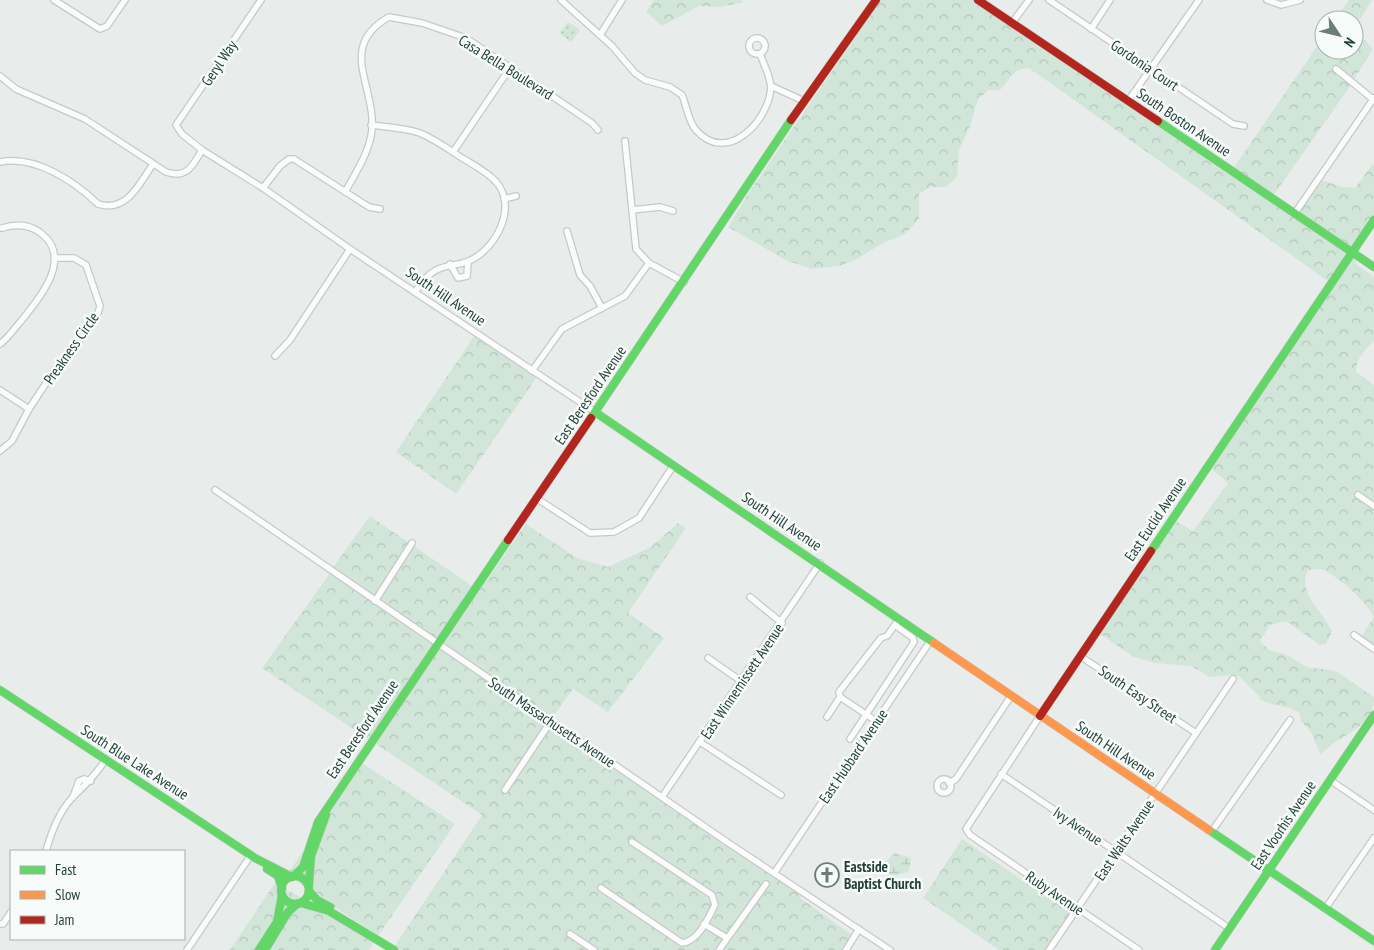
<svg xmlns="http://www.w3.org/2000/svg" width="1374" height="950" font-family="'PT Sans Narrow',sans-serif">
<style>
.forest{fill:url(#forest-crowns)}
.wetland{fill:url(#wetland-marsh)}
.park{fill:url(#park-dots)}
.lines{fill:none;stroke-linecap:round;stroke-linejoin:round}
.street-casing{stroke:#c5cac8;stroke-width:8}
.fast-casing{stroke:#c3cbc8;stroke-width:9}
.slow-casing{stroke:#c3cbc8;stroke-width:9}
.jam-casing{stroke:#c3cbc8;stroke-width:9}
.street{stroke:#fcfcfc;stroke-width:5.5}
.fast{stroke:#63d668;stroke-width:8}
.slow{stroke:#ff974d;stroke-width:8}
.jam{stroke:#b3261e;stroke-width:8}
.labels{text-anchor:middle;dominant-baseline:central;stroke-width:5;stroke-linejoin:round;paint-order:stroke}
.street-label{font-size:15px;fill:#24423a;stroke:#f7fbf9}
.poi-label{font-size:15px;font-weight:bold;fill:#24423a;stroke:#f7fbf9;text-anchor:start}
</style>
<defs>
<pattern id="forest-crowns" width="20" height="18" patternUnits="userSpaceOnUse" patternTransform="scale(1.25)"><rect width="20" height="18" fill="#d1e6d8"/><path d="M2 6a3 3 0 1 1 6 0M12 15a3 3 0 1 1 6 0" fill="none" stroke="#b3c6ba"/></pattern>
<pattern id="wetland-marsh" width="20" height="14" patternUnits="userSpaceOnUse" patternTransform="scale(1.25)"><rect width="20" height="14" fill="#d1e6d8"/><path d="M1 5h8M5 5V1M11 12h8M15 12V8" fill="none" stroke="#b3c6ba"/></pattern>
<pattern id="park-dots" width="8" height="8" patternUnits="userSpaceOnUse" patternTransform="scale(1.25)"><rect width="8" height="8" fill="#d1e6d8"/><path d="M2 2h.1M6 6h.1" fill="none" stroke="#b3c6ba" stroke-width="1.8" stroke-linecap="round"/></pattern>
</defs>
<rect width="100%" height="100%" fill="#e8edeb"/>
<g class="forest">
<path d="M654,0H741L744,2L720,7L699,6L662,26L646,12Z"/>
<path d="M881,0H974L1229,175L1231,173L1291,216L1293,215L1348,253L1329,282L1029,68C1013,68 1010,80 1000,90H989L978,99L970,126L959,150L957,177L946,187H930L919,194V219L905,234L883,243L855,260L839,266L812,269L788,261L728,227L748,194Z"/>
<path d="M1349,0H1372L1356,26L1357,34L1367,42L1373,49L1353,81L1336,66L1333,68L1351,85L1273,196L1233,169L1324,36V50H1354V20H1335Z"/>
<path d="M1372,165H1374V214L1351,249L1298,213L1321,180L1342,187L1355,188Z"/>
<path d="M1354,256L1356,264L1374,277V341C1365,350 1356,358 1356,372L1374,385V644L1365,640L1362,635L1374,617C1367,603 1340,578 1326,571C1320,568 1313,569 1307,571C1298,594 1323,611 1332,631L1326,644L1320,645L1286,621L1270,625L1260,641L1269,650L1285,654L1307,667L1336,671L1374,697C1374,722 1354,730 1335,742C1329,745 1326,751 1320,754L1311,732L1301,721L1300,714C1289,704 1272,707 1259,699L1260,697L1240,677L1232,675L1210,677L1191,666L1155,663L1134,657L1099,633L1176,521L1193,531L1228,483L1210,468Z"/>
<path d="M475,335L537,377L456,494L396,452Z"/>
<path d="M370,516L409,543L374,597L332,569Z"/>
<path d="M678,523L686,528L628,613L664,638L608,712L573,689L551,719L442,644L526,524L577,558L608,567L651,547Z"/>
<path d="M414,546L472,586L435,640L378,600Z"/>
<path d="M330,573L433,644L368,739L262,668Z"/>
<path d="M437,647L548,722L502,790L506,793L552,725L803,894L800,898L852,935L842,950H723L769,883L765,881L726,935L707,924L718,905L714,893L631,838L629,842L710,896L713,904C706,915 697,939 683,940L600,885L598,889L681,945L690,944L705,927L724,939L716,950H598L569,931L567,935L589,950H398L394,947L482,815L373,742Z"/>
<path d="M362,763L455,824L378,936L287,875Z"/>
<path d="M962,839L1071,913L1045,950H999L923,898Z"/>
<path d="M275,883L375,940L369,950H230Z"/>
</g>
<path class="wetland" d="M895,853L911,858L909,871L893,877L887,873L885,862Z"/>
<path class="park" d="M568,22L580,30L571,42L559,33Z"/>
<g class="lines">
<g class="street-casing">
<g id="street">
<path d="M54,0L100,29L107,26L125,0"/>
<path d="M261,0L176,125L182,134L202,150L263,188L350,249L595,412"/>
<path d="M561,0L612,46L635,73L645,80L670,87L682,95C687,107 688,121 696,130C727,166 770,120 771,86"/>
<path d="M1049,0L1233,124L1244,126"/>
<path d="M1267,0L1281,5L1300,0"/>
<path d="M1012,23L1029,0"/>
<path d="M1091,29L1110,0"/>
<path d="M600,35L622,0"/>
<circle cx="757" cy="46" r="8"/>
<path d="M760,54L768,74L771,86L804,101"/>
<path d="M1336,69L1374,100"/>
<path d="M0,76L16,89L85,119L166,172C186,179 193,166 202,150"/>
<path d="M1128,101L1199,0"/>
<path d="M371,125C387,127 405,128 420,133C434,139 447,148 459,156C470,163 482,169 491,177C518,199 502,238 479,255C456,273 438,255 416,291"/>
<path d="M625,141L636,249L649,263L684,282"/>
<path d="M453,152L510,68"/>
<path d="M0,162C35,155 74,181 98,204C127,213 139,184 153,164"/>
<path d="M263,188L280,166L289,159H294L369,207L380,209"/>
<path d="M345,192C355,174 367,156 371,136C380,90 334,48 389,17L422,23L466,38L592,123L598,130"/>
<path d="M504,199L516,196"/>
<path d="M632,210L660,207L673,211"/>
<path d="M1295,213L1374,98"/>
<path d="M567,231L580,275L590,286L602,308"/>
<path d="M450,264L458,278L467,276L468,262"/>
<path d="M0,344C8,338 14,329 21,321C39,299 73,259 42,234C30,224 15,224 2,228"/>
<path d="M275,356L290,340L350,249"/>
<path d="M532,371L562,329L625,296L649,263"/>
<path d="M0,390L29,409"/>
<path d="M0,451L12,441L29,409L54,371L71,353L98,313L100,306L86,265L74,258H55"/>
<path d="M215,490L727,842L890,950"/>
<path d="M1358,495L1374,506"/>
<path d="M536,498L590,533L614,532L639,518L673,466"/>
<path d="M750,597L782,623"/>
<path d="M375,601L412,543"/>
<path d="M1354,635L1374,649"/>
<path d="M1080,656L1196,733"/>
<path d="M708,658L741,681"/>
<path d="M840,697L876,721"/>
<path d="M1040,716L966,829L970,835L1139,950"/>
<path d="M827,717L840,697L839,692L881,638L887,636L897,622"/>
<path d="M850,739L914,642L913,638L895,625"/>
<path d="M700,742L781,795"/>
<path d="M1001,774L1229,928"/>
<circle cx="944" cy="786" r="7"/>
<path d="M1330,780L1374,810"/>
<path d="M949,783L956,779L1011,696"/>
<path d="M505,790L551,721"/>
<path d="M73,797L79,781L84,779L91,781"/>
<path d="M662,797L820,563"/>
<path d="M1212,831L1290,720"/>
<path d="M46,851C51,833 59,812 72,798C85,785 96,775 106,759"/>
<path d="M775,872L931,640"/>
<path d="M601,888L682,943C699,941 708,918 715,905L712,895L632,842"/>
<path d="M1325,909L1374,838"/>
<path d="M0,924H3L11,912"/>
<path d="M704,924L727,938"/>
<path d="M570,934L594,950"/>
<path d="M187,950L251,855"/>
<path d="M719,950L766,884"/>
<path d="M846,950L859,929"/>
<path d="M1049,950L1233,679"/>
</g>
</g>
<g class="fast-casing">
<g id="fast">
<path d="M1158,121L1374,267"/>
<path d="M595,412L934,643"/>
<path d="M591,418L791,120"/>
<path d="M1151,551L1374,220"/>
<path d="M0,690L255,858L292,877"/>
<path d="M1209,830L1374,941"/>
<path d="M267,869L278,876L282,888"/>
<path d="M294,876L303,867L318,822L508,540"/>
<circle cx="295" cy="890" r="14"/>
<path d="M309,885L311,856L326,815"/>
<path d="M309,891L317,900L330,907"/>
<path d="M301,903L329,911L394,950"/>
<path d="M259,950L277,922L282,895"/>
<path d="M265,950L288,912L297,904"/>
<path d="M1215,950L1374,715"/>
</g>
</g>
<g class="slow-casing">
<path id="slow" d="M934,643L1209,830"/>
</g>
<g class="jam-casing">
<g id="jam">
<path d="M978,0L1158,121"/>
<path d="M791,120L876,0"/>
<path d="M508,540L591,418"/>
<path d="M1040,716L1151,551"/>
</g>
</g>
<use href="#street" class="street"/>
<use href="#fast" class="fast"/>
<use href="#slow" class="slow"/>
<use href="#jam" class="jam"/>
</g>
<defs>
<g id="church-ring" transform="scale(1.25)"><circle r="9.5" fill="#f7fbf9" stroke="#697e78" stroke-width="1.5"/><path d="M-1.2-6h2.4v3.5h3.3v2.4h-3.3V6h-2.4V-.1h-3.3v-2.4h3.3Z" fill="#697e78"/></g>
</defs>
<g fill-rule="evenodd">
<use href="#church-ring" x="827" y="875"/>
</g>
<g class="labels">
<g class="street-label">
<text transform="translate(219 63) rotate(-56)">Geryl Way</text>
<text transform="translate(1145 65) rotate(34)">Gordonia Court</text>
<text transform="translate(506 67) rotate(32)">Casa Bella Boulevard</text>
<text transform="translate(1184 122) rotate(34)">South Boston Avenue</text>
<text transform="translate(446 296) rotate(34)">South Hill Avenue</text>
<text transform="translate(71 348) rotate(-55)">Preakness Circle</text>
<text transform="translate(590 395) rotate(-56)">East Beresford Avenue</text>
<text transform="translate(1155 519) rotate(-56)">East Euclid Avenue</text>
<text transform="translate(782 521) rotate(34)">South Hill Avenue</text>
<text transform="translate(742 681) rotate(-56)">East Winnemissett Avenue</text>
<text transform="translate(1138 694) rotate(34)">South Easy Street</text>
<text transform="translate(552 722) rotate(34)">South Massachusetts Avenue</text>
<text transform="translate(362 729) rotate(-56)">East Beresford Avenue</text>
<text transform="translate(1116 750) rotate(34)">South Hill Avenue</text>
<text transform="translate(853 756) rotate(-56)">East Hubbard Avenue</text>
<text transform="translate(135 762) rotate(33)">South Blue Lake Avenue</text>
<text transform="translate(1283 825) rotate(-56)">East Voorhis Avenue</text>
<text transform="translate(1078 826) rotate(34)">Ivy Avenue</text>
<text transform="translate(1124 840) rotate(-56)">East Walts Avenue</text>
<text transform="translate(1055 893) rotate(34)">Ruby Avenue</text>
</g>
<g class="poi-label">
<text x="844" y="866">Eastside<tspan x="844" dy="17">Baptist Church</tspan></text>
</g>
</g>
<rect x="10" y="850" width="175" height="90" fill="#f7fbf9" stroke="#a3b1ad"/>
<rect x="20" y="866" width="25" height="8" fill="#63d668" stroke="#a3b1ad"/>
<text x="55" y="875" font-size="15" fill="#24423a">Fast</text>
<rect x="20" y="891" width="25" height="8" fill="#ff974d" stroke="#a3b1ad"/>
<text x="55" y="900" font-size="15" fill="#24423a">Slow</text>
<rect x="20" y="916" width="25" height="8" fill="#b3261e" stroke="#a3b1ad"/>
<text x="55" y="925" font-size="15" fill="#24423a">Jam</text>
<g transform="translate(1339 35) rotate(125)"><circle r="24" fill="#f7fbf9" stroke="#a3b1ad"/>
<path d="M0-4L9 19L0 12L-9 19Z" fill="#697e78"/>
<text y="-8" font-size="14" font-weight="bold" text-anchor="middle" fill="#24423a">N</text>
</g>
</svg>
